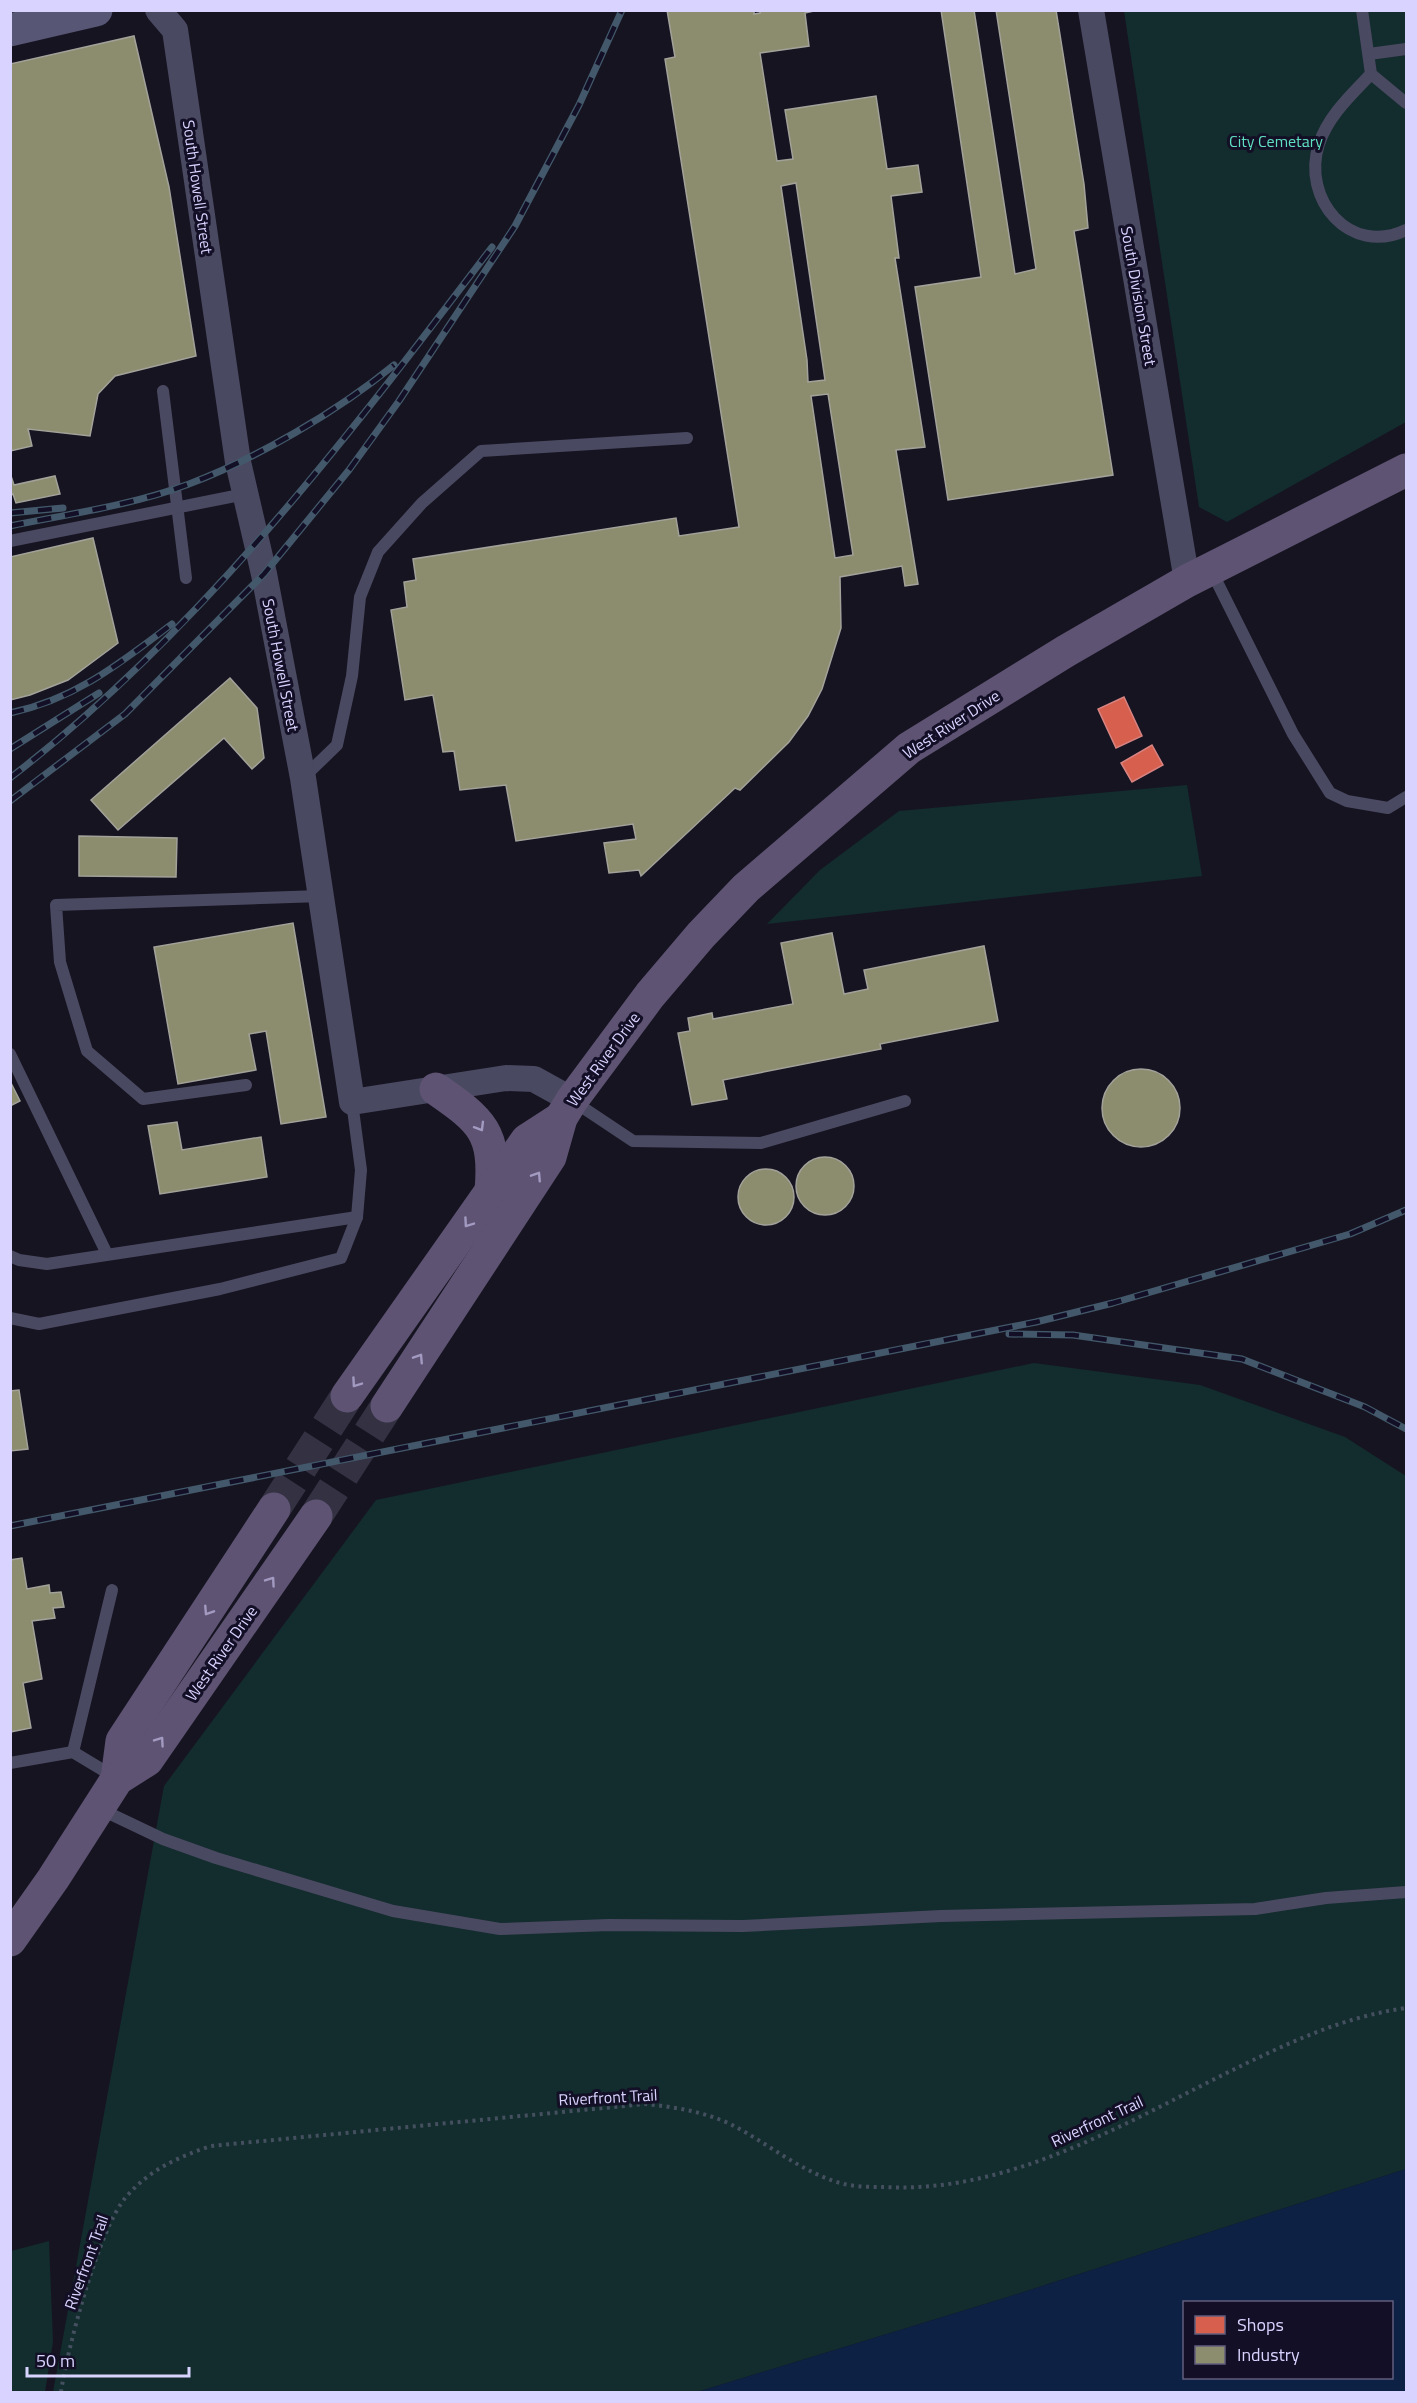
<svg xmlns="http://www.w3.org/2000/svg" width="1417" height="2403" font-family="'Titillium Web',sans-serif">
<style>
.green{fill:#132c2d}
.water{fill:#0d2144;fill-rule:evenodd}
.shops{fill:#d6604d;stroke:#d78382;stroke-width:1.5}
.industry{fill:#8c8c6e;stroke:#a3a29a;stroke-width:1.5;fill-rule:evenodd}
.lines{fill:none;stroke-linecap:round;stroke-linejoin:round}
.primary-tunnel{stroke:#333142;stroke-width:33;stroke-dasharray:33 16;stroke-linecap:butt}
.path{stroke:#44505f;stroke-width:4;stroke-dasharray:3 4.5;stroke-linecap:butt}
.lane{stroke:#4a4962;stroke-width:12}
.street{stroke:#4a4962;stroke-width:26}
.secondary{stroke:#575674;stroke-width:33}
.primary{stroke:#5e5373;stroke-width:33}
.rail-casing{stroke:#43596b;stroke-width:7}
.rail{stroke:#130f26;stroke-width:4.5;stroke-dasharray:14;stroke-linecap:butt}
.oneway{stroke:#a29ac0}
.labels{text-anchor:middle;dominant-baseline:central;stroke-width:6;stroke-linejoin:round;paint-order:stroke}
.park-label{font-size:16px;fill:#5fe0c0;stroke:#130f26}
.street-label{font-size:16px;fill:#d9d4ff;stroke:#130f26}
</style>
<rect width="100%" height="100%" fill="#161421"/>
<g class="green">
<path d="M1124,11H1406V422L1227,522L1199,507Z"/>
<path d="M1187,785L1202,876L767,924L820,870L899,811Z"/>
<path d="M1034,1363L1200,1385L1345,1437L1406,1476V2169L1008,2297L697,2392H53L164,1786L376,1500Z"/>
<path d="M49,2241L53,2342L45,2392H11V2251Z"/>
</g>
<path class="water" d="M1406,2169V2392H697L1008,2297ZM1184,2302H1392V2378H1184Z"/>
<g class="shops">
<path d="M1124,697L1142,736L1116,748L1098,709Z"/>
<path d="M1152,745L1163,765L1132,782L1121,763Z"/>
</g>
<g class="industry">
<path d="M667,10H754V14L760,13V10H818L805,13L809,46L760,53L777,161L793,159L785,110L876,96L887,169L918,165L922,192L891,196L899,258H895L925,447L896,450L918,584L905,586L902,566L840,577L841,628L822,689L808,716L789,742L740,790L735,788L641,876L639,870L609,873L604,843L636,839L633,824L516,841L506,785L460,790L454,751L443,752L433,695L405,700L391,610L407,607L404,582L416,580L413,559L676,518L679,536L739,527L665,59L675,57ZM796,183L825,380L808,382L807,360L781,186ZM828,394L853,555L835,558L811,396Z"/>
<path d="M941,10H974L1015,274L1036,269L996,10H1056L1084,184L1088,228L1074,231L1113,475L948,500L915,287L981,277Z"/>
<path d="M134,36L169,187L196,356L115,376L98,394L90,436L28,429L32,446L10,451V64Z"/>
<path d="M10,473L14,485L55,476L60,494L16,503L13,494L10,496Z"/>
<path d="M93,538L118,643L68,680L30,695L10,700V557Z"/>
<path d="M230,678L257,708L264,758L252,769L224,738L118,830L91,800Z"/>
<path d="M79,836L177,838L176,877L79,876Z"/>
<path d="M293,923L326,1117L281,1124L266,1031L249,1034L256,1070L178,1084L154,947Z"/>
<path d="M832,933L844,994L868,989L864,970L984,946L998,1021L880,1044L881,1049L723,1080L727,1099L692,1105L678,1033L690,1031L688,1018L712,1013L713,1019L793,1004L781,943Z"/>
<circle cx="1141" cy="1108" r="39"/>
<path d="M10,1081L20,1101L10,1106Z"/>
<path d="M177,1122L182,1150L261,1137L267,1177L160,1194L148,1126Z"/>
<circle cx="825" cy="1186" r="29"/>
<circle cx="766" cy="1197" r="28"/>
<path d="M19,1390L28,1449L10,1451V1391Z"/>
<path d="M22,1558L27,1589L49,1585L50,1593L61,1592L64,1607L53,1608L55,1618L32,1621L42,1679L23,1683L31,1728L10,1732V1560Z"/>
</g>
<g class="lines">
<g class="primary-tunnel">
<path d="M274,1509L347,1396"/>
<path d="M316,1516L387,1406"/>
</g>
<path class="path" d="M61,2392C67,2350 99,2228 126,2197C149,2170 178,2157 211,2146L645,2104C674,2107 701,2111 728,2123C767,2142 801,2173 844,2184C857,2187 872,2187 885,2187C1013,2194 1133,2118 1245,2064C1297,2039 1348,2016 1406,2008"/>
<g class="lane">
<path d="M1362,10L1371,74L1406,103"/>
<path d="M1369,54L1406,49"/>
<path d="M1371,74C1351,95 1328,116 1319,144C1301,199 1350,257 1406,230"/>
<path d="M163,391L186,578"/>
<path d="M10,541L245,494"/>
<path d="M1211,570L1293,734L1330,793L1347,801L1388,808L1406,797"/>
<path d="M304,777L337,745L352,676L360,597L378,552L422,503L481,451L687,438"/>
<path d="M10,1054L107,1254"/>
<path d="M246,1085L143,1099L87,1051L60,962L56,905L321,896"/>
<path d="M573,1101L633,1141L761,1143L905,1101"/>
<path d="M10,1256L19,1260L47,1264L357,1217L361,1170L352,1102"/>
<path d="M10,1318L39,1324L220,1289L341,1258L357,1217"/>
<path d="M73,1752L112,1590"/>
<path d="M10,1763L73,1752L116,1778"/>
<path d="M100,1809L163,1839L216,1858L393,1911L500,1929L609,1925L743,1926L941,1916L1255,1909L1326,1898L1406,1892"/>
</g>
<g class="street">
<path d="M158,10L175,30L238,462L264,574L303,778L352,1102L506,1078L534,1079L572,1100"/>
<path d="M1091,10L1187,581"/>
</g>
<path class="secondary" d="M10,30L96,10"/>
<g class="primary">
<path d="M436,1089C482,1121 496,1132 491,1191"/>
<path d="M347,1396L527,1140L561,1118"/>
<path d="M387,1406L550,1157L561,1118L572,1100L650,995L701,935L746,888L909,748L1066,651L1187,581L1406,470"/>
<path d="M117,1779L122,1741L274,1509"/>
<path d="M10,1940L53,1879L117,1779L147,1760L316,1516"/>
</g>
<g class="rail-casing">
<g id="rail">
<path d="M10,513L63,508"/>
<path d="M10,526C69,514 133,505 189,484C257,458 337,412 394,365"/>
<path d="M10,713C76,699 120,663 172,624"/>
<path d="M10,749L99,693"/>
<path d="M10,778C200,632 348,437 492,247"/>
<path d="M10,801L125,714L264,574L349,470L399,401L515,226L579,105L622,10"/>
<path d="M1009,1334L1073,1335L1242,1359L1365,1407L1406,1429"/>
<path d="M10,1526L1036,1322L1113,1303L1350,1234L1406,1210"/>
</g>
</g>
<use href="#rail" class="rail"/>
</g>
<defs><path id="oneway-chevron" d="M-2-3.5L2.5 0L-2 3.5" fill="none" stroke-width="1.6" stroke-linecap="round" stroke-linejoin="round" transform="scale(1.5)"/></defs>
<g class="oneway">
<use href="#oneway-chevron" transform="translate(480 1127) rotate(59)"/>
<use href="#oneway-chevron" transform="translate(537 1176) rotate(-57)"/>
<use href="#oneway-chevron" transform="translate(468 1223) rotate(125)"/>
<use href="#oneway-chevron" transform="translate(419 1358) rotate(-57)"/>
<use href="#oneway-chevron" transform="translate(356 1383) rotate(125)"/>
<use href="#oneway-chevron" transform="translate(271 1581) rotate(-55)"/>
<use href="#oneway-chevron" transform="translate(208 1611) rotate(123)"/>
<use href="#oneway-chevron" transform="translate(160 1741) rotate(-55)"/>
</g>
<g class="labels">
<g class="park-label">
<text x="1276" y="141">City Cemetary</text>
</g>
<g class="street-label">
<text transform="translate(198 187) rotate(82)">South Howell Street</text>
<text transform="translate(1139 296) rotate(80)">South Division Street</text>
<text transform="translate(281 665) rotate(79)">South Howell Street</text>
<text transform="translate(951 724) rotate(-33)">West River Drive</text>
<text transform="translate(603 1059) rotate(-54)">West River Drive</text>
<text transform="translate(221 1653) rotate(-55)">West River Drive</text>
<text transform="translate(608 2097) rotate(-3)">Riverfront Trail</text>
<text transform="translate(1097 2121) rotate(-25)">Riverfront Trail</text>
<text transform="translate(86 2262) rotate(-70)">Riverfront Trail</text>
</g>
</g>
<rect width="1417" height="2403" fill="none" stroke="#d9d4ff" stroke-width="24"/>
<rect x="1183" y="2301" width="210" height="78" fill="#130f26" stroke="#625e7d" stroke-width="1.5"/>
<rect x="1195" y="2316" width="30" height="18" fill="#d6604d" stroke="#625e7d" stroke-width="1.5"/>
<text x="1237" y="2331" font-size="18" fill="#d9d4ff">Shops</text>
<rect x="1195" y="2346" width="30" height="18" fill="#8c8c6e" stroke="#625e7d" stroke-width="1.5"/>
<text x="1237" y="2361" font-size="18" fill="#d9d4ff">Industry</text>
<path d="M27 2367v9h162v-9" fill="none" stroke="#d9d4ff" stroke-width="3"/>
<text x="36" y="2367" font-size="18" fill="#d9d4ff" stroke="#130f26" stroke-width="4.5" paint-order="stroke">50 m</text>
</svg>
